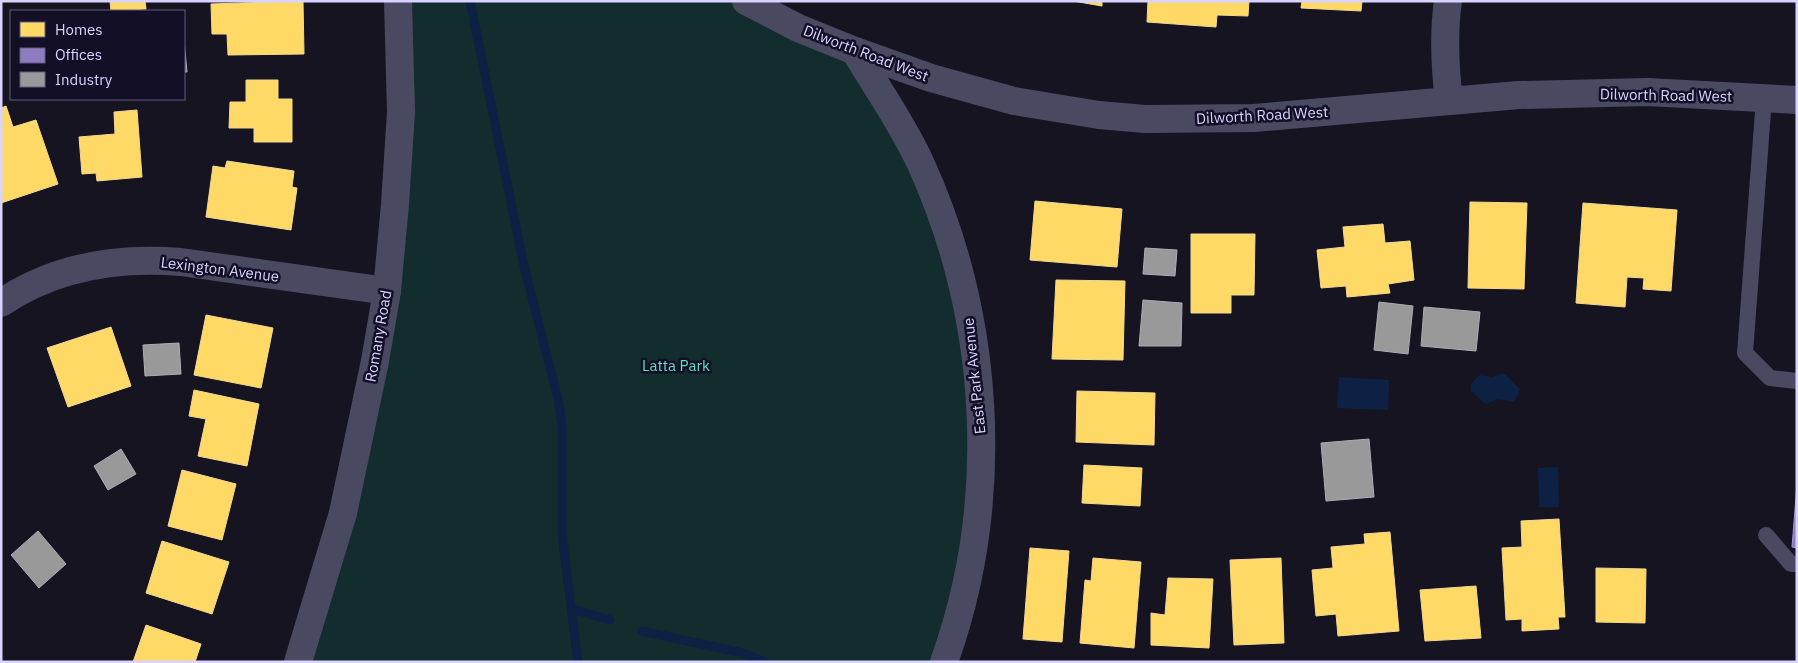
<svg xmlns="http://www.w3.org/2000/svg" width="1798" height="663" font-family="'IBM Plex Sans',sans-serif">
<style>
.green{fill:#132c2d}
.water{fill:#0d2144}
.homes{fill:#ffd966;stroke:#f4d894}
.offices{fill:#8e7cc3;stroke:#a496d5}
.industry{fill:#999;stroke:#acabb8}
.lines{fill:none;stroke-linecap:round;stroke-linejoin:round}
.stream{stroke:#0d2144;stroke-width:9}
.service{stroke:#4a4962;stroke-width:16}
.minor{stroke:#4a4962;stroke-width:28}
.labels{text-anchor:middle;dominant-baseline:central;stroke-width:5;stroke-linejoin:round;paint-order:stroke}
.street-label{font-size:15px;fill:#d9d4ff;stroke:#130f26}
.park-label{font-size:15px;fill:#5fe0c0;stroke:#130f26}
</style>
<rect width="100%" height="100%" fill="#161421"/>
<path class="green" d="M398,1H746L855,51L920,162L981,411L944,662H298L375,361Z"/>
<g class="water">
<path d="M1500,374H1505L1520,389L1514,402L1498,399L1486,404L1471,391V384L1479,375L1492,377Z"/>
<path d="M1339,377L1389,380L1388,410L1337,408Z"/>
<path d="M1558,467L1559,507H1539L1538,468Z"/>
</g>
<g class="homes">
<path d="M110,1H145L146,9L111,11Z"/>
<path d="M303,1L304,54L228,55L227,34H212L211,4Z"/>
<path d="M1073,1H1102V6Z"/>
<path d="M1148,1H1249L1248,16L1217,15L1216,27L1147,22Z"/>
<path d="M1302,1H1362L1361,11L1301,8Z"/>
<path d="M246,80H278V99H292V142H254V128H229L230,102H246Z"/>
<path d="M6,106L13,127L36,120L58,184L1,203V108Z"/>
<path d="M137,110L142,177L97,181L96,173L82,174L79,137L115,134L114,112Z"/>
<path d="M227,161L294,171L292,187L297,188L291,230L206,217L213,166L225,168Z"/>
<path d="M1035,201L1122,209L1117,267L1030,260Z"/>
<path d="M1470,202L1527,203L1524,289L1468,288Z"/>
<path d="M1583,203L1677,210L1671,291L1643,289L1644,278L1627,277L1625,307L1576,303Z"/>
<path d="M1383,224L1385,243L1410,241L1414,280L1388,284L1390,293L1347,297L1346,286L1321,288L1317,250L1345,247L1343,227Z"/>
<path d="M1191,234H1255L1254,295H1231V313H1191Z"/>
<path d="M1056,280L1125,281L1123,360L1052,359Z"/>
<path d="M206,315L273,328L261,388L194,375Z"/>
<path d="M111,327L131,386L68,407L47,348Z"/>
<path d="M194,390L259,404L247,466L198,456L206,419L189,416Z"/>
<path d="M1077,391L1155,393L1154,445L1076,442Z"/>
<path d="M1084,465L1142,468L1140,506L1082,503Z"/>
<path d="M182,470L236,484L222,540L168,526Z"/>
<path d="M1559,519L1565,617H1558L1559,629L1522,631V619L1506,620L1502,548L1522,547L1521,521Z"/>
<path d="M1390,532L1399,631L1338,636L1336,614L1316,616L1312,570L1333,568L1331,547L1365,544L1364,534Z"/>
<path d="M162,541L229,562L212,614L146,593Z"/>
<path d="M1030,548L1069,551L1062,642L1023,639Z"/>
<path d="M1093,558L1141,562L1134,648L1080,643L1085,580L1091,581Z"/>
<path d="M1281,558L1284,643L1234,645L1230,560Z"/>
<path d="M1596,568L1646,569L1645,623L1596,622Z"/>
<path d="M1168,578L1213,579L1209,648L1151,645V613L1165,615Z"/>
<path d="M1476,586L1481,638L1425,641L1420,590Z"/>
<path d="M146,625L201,644L195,662H133Z"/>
</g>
<path class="offices" d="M1797,484V548L1792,547Z"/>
<g class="industry">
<path d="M184,40L187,72H184Z"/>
<path d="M1145,248L1177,250L1175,276L1143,274Z"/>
<path d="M1143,300L1182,303L1181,346H1139Z"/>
<path d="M1379,302L1413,306L1408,354L1374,350Z"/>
<path d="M1424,307L1480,312L1476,351L1421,346Z"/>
<path d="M179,343L181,374L145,376L143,345Z"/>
<path d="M1369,439L1374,497L1326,501L1321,443Z"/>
<path d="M121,449L136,474L108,490L94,466Z"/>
<path d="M38,531L66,564L39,588L11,555Z"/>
</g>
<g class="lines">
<g class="stream">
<path d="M470,1L524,266L558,399L562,424V534L578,662"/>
<path d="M572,609L610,620"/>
<path d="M642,631L743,653L765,662"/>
</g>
<g class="service">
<path d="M1764,98L1745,353L1770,378L1797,381"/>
<path d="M1766,535L1791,564H1797"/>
</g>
<g class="minor">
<path d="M746,1L798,28L855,51L931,78L1014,101L1099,115L1145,119L1254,118L1519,95L1647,92L1797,100"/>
<path d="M1448,1C1443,35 1445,68 1449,101"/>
<path d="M855,51C877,88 902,123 920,162C991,317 1002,501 944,662"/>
<path d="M1,303C54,267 118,257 181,262L387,291"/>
<path d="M298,662L343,513L375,361L387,291L395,204L401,112L398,1"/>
</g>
</g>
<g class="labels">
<g class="street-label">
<text transform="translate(866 53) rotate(21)">Dilworth Road West</text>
<text transform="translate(1666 95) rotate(1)">Dilworth Road West</text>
<text transform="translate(1262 115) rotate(-3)">Dilworth Road West</text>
<text transform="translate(220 269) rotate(7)">Lexington Avenue</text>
<text transform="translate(378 336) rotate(-80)">Romany Road</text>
<text transform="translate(974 376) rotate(-96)">East Park Avenue</text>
</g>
<g class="park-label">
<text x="676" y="365">Latta Park</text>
</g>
</g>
<rect width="1798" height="663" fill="none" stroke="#d9d4ff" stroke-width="5"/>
<rect x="10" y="10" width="175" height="90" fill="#130f26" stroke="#625e7d"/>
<rect x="20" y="22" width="25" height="15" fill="#ffd966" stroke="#625e7d"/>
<text x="55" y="35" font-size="15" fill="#d9d4ff">Homes</text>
<rect x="20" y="48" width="25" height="15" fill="#8e7cc3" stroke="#625e7d"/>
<text x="55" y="60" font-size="15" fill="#d9d4ff">Offices</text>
<rect x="20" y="72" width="25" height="15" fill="#999999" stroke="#625e7d"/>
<text x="55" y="85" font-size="15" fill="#d9d4ff">Industry</text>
</svg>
